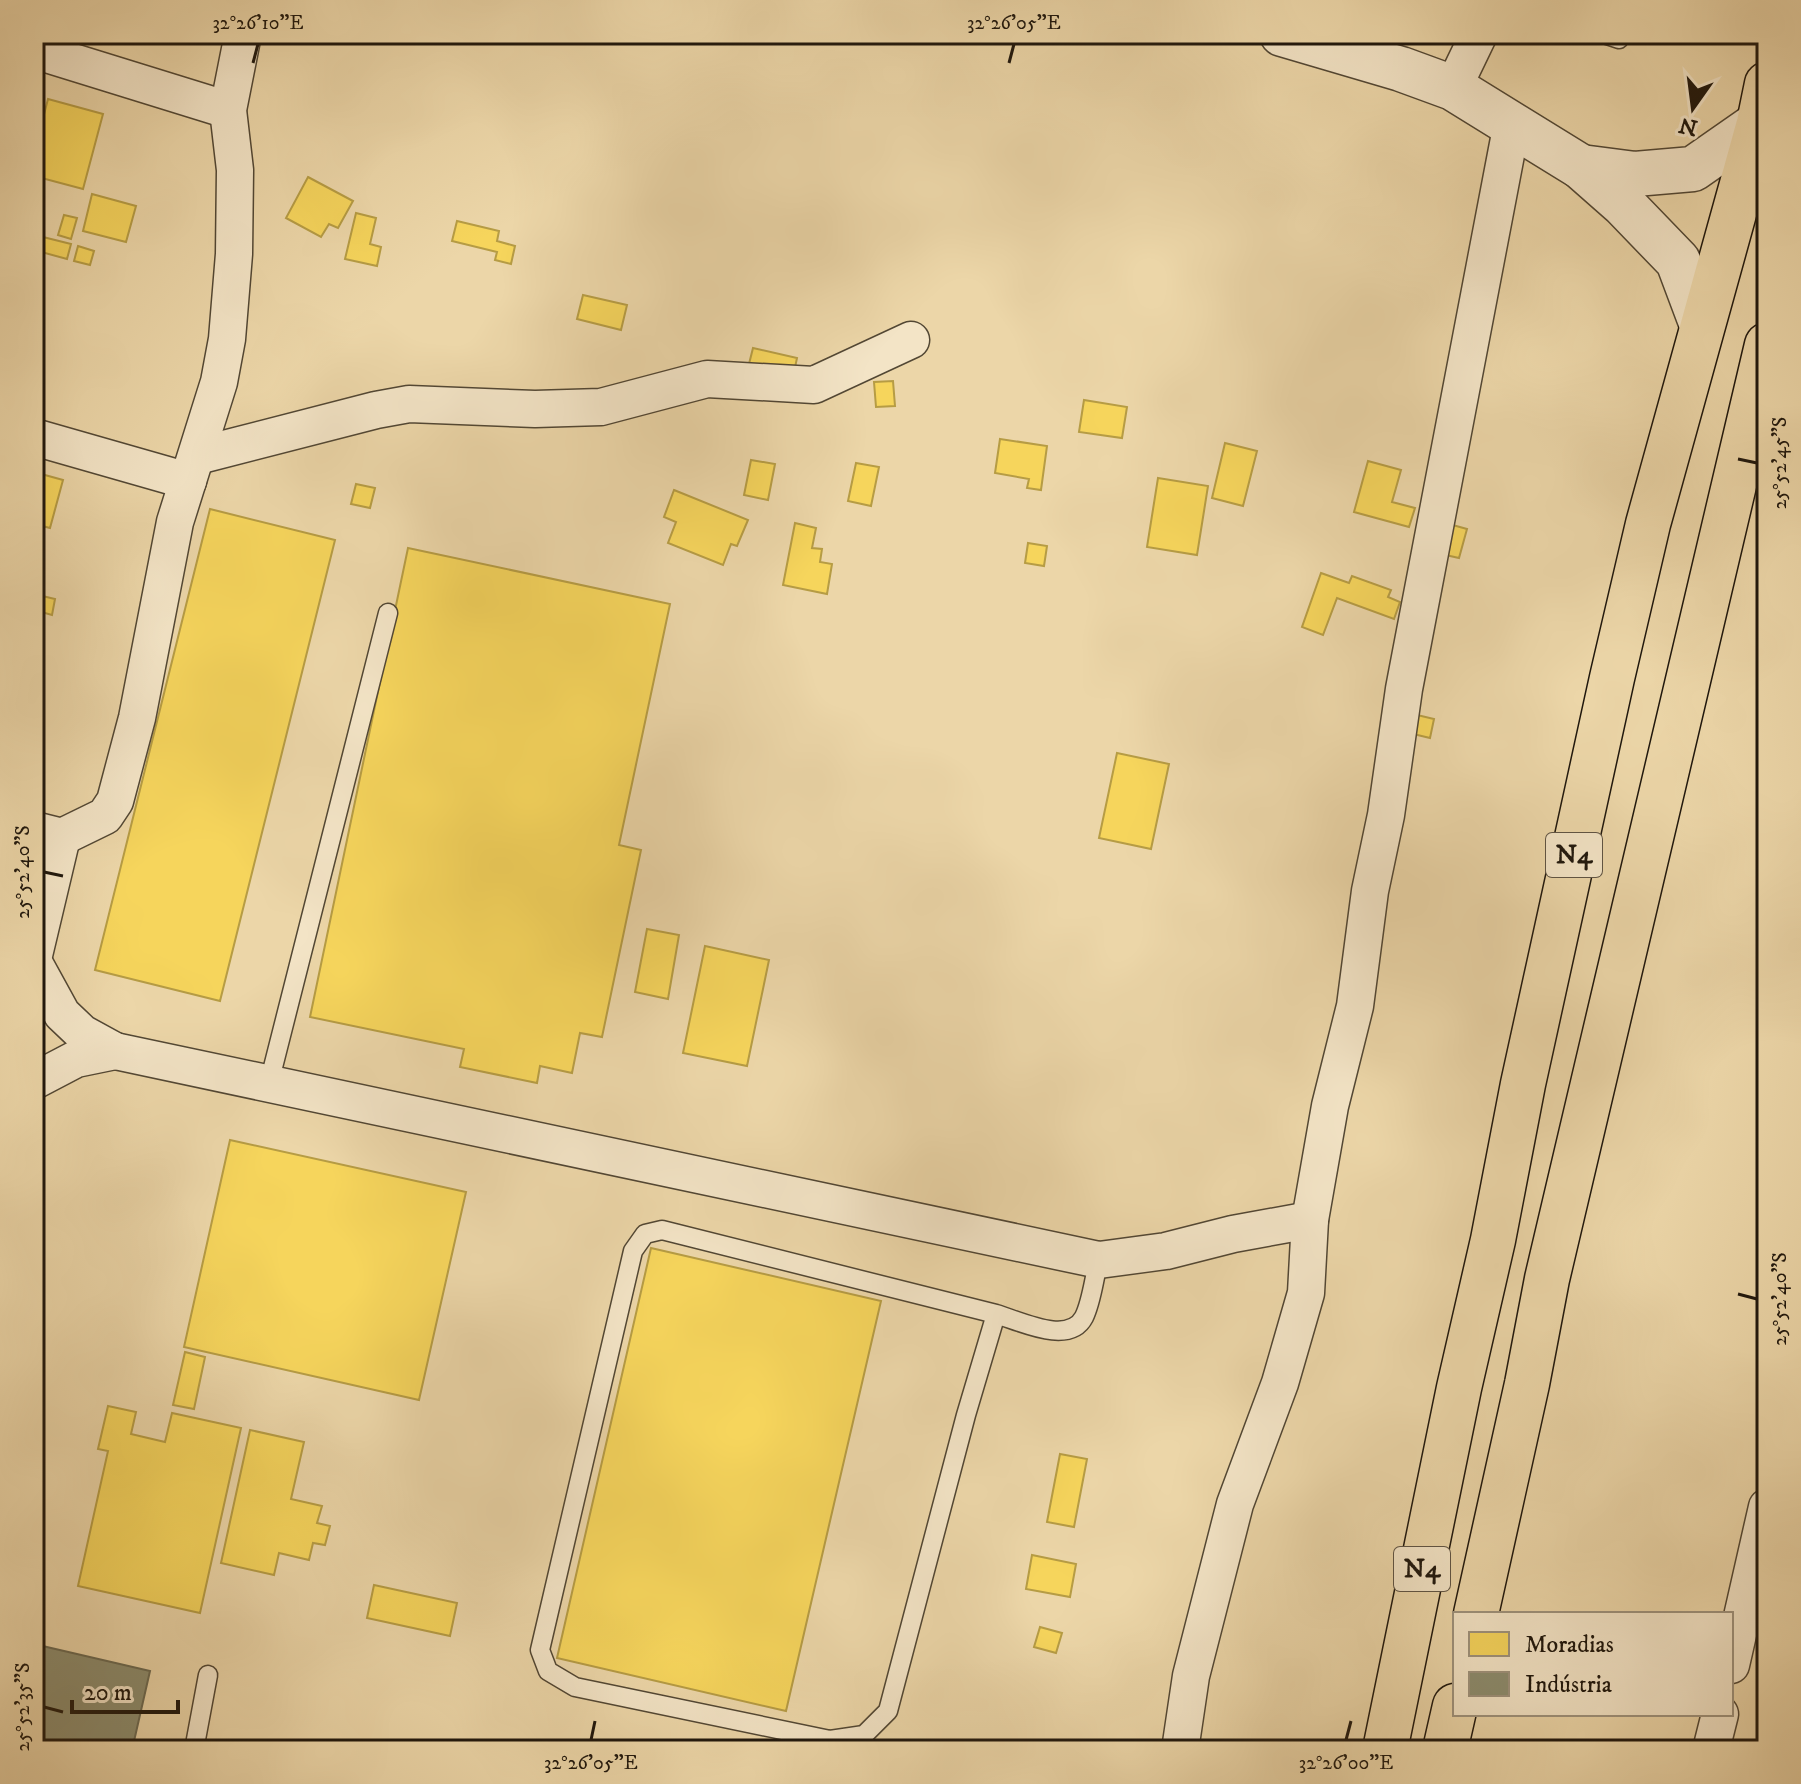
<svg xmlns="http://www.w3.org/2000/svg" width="1801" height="1784" font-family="'IM FELL DW Pica',serif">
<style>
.homes{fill:#f6d55c;stroke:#b69c44;stroke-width:2}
.industry{fill:#8c8c6e;stroke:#6b6951;stroke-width:2}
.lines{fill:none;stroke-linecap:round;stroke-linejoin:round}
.service-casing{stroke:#524734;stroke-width:21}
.minor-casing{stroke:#524734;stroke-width:39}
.tertiary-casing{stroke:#524734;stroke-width:47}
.trunk-casing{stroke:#1f170d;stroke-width:47}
.service{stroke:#f3e4c6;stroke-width:18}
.minor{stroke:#f3e4c6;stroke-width:36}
.tertiary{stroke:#f3e4c6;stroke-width:44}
.trunk{stroke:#ecd6a8;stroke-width:44}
.ticks{fill:none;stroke:#1f170d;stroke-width:3}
.labels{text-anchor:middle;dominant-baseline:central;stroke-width:8;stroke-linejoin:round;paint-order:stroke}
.shield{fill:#f3e4c6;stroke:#5f5444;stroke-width:2}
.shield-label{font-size:26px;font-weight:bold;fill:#1f170d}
.neatline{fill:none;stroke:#1f170d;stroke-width:3}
.ticks-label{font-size:20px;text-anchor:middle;fill:#1f170d}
</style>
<rect width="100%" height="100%" fill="#ecd6a8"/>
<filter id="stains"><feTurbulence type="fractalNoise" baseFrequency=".0025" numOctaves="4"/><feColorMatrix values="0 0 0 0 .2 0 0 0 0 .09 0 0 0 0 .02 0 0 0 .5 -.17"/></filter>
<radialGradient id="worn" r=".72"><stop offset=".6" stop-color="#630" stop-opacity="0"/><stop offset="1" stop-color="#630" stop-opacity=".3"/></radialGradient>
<g class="homes">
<path d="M48,99L103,114L83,189L34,176V153Z"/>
<path d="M308,177L353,201L338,228L329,224L321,237L286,218Z"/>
<path d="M92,194L136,206L126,242L83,231Z"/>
<path d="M356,213L376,218L370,244L381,247L377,266L345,259Z"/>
<path d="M64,215L77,218L71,239L58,235Z"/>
<path d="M457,221L499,231L497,241L515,246L511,264L495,260L497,252L452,241Z"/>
<path d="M35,235L71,244L67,259L34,250Z"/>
<path d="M78,246L94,251L90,265L74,261Z"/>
<path d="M583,295L627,305L621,330L577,319Z"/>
<path d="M753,348L797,358L793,377L748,368Z"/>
<path d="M893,381L895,406L876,407L874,382Z"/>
<path d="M1084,400L1127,407L1122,438L1079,432Z"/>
<path d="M1000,439L1047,446L1041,490L1027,488L1029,479L995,473Z"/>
<path d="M1225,443L1257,451L1243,506L1212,498Z"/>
<path d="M751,460L775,464L768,500L744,495Z"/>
<path d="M1368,461L1401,470L1392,502L1415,508L1409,527L1354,512Z"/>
<path d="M856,463L879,467L871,506L848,501Z"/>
<path d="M34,472L63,480L50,528L34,524Z"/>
<path d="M1158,478L1208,486L1197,555L1147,547Z"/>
<path d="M356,484L375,488L370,508L351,504Z"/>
<path d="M674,490L748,520L737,546L731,544L723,565L668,543L676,522L664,517Z"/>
<path d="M210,509L335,540L220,1001L95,970Z"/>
<path d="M795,523L816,528L812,548L822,549L820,562L832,564L827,594L783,585Z"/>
<path d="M1449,524L1467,529L1459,558L1441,554Z"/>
<path d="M1028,543L1047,546L1044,566L1025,563Z"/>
<path d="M408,548L670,604L619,845L641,850L602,1037L580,1033L572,1073L540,1066L537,1083L460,1067L464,1049L310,1017Z"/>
<path d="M1321,573L1349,583L1352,576L1391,590L1388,597L1400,602L1394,619L1337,598L1323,635L1302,627Z"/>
<path d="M34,594L55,599L52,615L34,610Z"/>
<path d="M1413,714L1434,719L1430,738L1409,733Z"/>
<path d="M1117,753L1169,764L1151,849L1099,838Z"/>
<path d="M647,929L679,935L668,999L635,992Z"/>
<path d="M705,946L769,960L747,1066L683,1053Z"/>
<path d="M230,1140L466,1192L419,1400L184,1347Z"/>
<path d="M651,1248L881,1301L786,1711L557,1658Z"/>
<path d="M185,1352L205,1357L194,1409L173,1405Z"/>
<path d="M108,1406L136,1412L131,1434L165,1442L172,1413L241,1428L200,1613L78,1586L108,1451L98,1449Z"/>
<path d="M250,1430L304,1442L291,1499L322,1506L317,1523L330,1526L325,1545L313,1543L309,1560L279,1553L274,1575L221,1563Z"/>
<path d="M1060,1454L1087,1459L1074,1527L1047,1522Z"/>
<path d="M1032,1555L1076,1564L1070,1597L1026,1589Z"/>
<path d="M374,1585L457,1603L450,1636L367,1618Z"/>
<path d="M1040,1627L1062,1633L1056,1653L1034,1647Z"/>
</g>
<path class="industry" d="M34,1644L150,1671L132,1750H34Z"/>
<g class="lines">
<g class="service-casing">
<g id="service">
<path d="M1604,34L1619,39L1620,34"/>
<path d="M269,1083L388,613"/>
<path d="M996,1314L662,1230L645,1234L633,1251L540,1650L548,1671L575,1687L830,1740L864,1735L888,1711L966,1415L996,1314C1020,1321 1069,1346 1084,1317C1092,1301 1094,1277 1099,1260"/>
<path d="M194,1750L208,1675"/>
</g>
</g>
<g class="minor-casing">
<g id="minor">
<path d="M34,50L228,110"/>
<path d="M1453,88L1479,34"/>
<path d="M34,437L188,481"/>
<path d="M197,456L376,410L409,404L535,409L601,407L707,379L814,385L911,340"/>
<path d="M34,830L62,837L105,816L115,801L137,718L175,522L219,382L227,339L234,254L235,170L228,110L243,34"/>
<path d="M34,955L62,837"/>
<path d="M34,963L62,1014L82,1033L115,1051L1099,1260L1166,1251L1233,1234L1310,1220"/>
<path d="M34,1081L76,1059L115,1051"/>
<path d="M1731,1665L1767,1507"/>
<path d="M1180,1750L1191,1676L1235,1504L1280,1383L1306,1293L1310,1220L1330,1106L1355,1006L1370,891L1386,815L1404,689L1512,123"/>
<path d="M1711,1750L1720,1714"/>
</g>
</g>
<g class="tertiary-casing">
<g id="tertiary">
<path d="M1282,34L1401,69L1453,88L1581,167L1623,204L1678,261L1702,325"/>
<path d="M1581,167L1635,174L1693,169L1759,123"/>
</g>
</g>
<g class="trunk-casing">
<g id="trunk">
<path d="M1476,1614L1527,1384L1547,1279L1767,345"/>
<path d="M1385,1750L1459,1388L1493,1240L1523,1084L1612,678L1648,524L1759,123L1767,84"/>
<path d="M1445,1750L1455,1706"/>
</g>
</g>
<use href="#service" class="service"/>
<use href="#minor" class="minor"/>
<use href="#tertiary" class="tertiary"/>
<use href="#trunk" class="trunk"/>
</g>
<path class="ticks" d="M253,63L258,44M1009,63L1014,44M1738,459L1757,463M44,872L63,876M1738,1294L1757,1299M44,1707L63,1712M591,1740L595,1721M1346,1740L1351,1721"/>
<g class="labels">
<g class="shield">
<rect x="1546" y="833" width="56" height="44" rx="6"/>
<rect x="1394" y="1547" width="56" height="44" rx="6"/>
</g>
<g class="shield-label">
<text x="1574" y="855">N4</text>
<text x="1422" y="1569">N4</text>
</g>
</g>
<rect width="1801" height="1784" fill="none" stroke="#ecd6a8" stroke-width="88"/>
<rect x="1453" y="1612" width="280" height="104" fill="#f3e4c6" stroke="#9e927c" stroke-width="2"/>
<rect x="1469" y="1632" width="40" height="24" fill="#f6d55c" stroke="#9e927c" stroke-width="2"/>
<text x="1525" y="1652" font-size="24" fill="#1f170d">Moradias</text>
<rect x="1469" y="1672" width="40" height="24" fill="#8c8c6e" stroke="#9e927c" stroke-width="2"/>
<text x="1525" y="1692" font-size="24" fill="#1f170d">Indústria</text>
<g transform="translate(1693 108) rotate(194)" stroke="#f3e4c6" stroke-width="6" paint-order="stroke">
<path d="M0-6L14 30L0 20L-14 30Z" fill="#1f170d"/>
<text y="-12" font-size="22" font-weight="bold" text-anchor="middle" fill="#1f170d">N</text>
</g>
<path d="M72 1700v12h106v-12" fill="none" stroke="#1f170d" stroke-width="4"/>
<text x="84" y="1700" font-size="24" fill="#1f170d" stroke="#f3e4c6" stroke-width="6" paint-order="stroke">20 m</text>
<rect x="44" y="44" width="1713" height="1696" class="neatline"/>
<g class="ticks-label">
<text x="258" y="29">32°26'10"E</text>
<text x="1014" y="29">32°26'05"E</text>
<text transform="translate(1779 463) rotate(-90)" y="7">25°52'45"S</text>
<text transform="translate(22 872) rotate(-90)" y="7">25°52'40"S</text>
<text transform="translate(1779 1299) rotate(-90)" y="7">25°52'40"S</text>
<text transform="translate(22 1707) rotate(-90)" y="7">25°52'35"S</text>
<text x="591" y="1769">32°26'05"E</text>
<text x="1346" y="1769">32°26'00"E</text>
</g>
<rect width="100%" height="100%" filter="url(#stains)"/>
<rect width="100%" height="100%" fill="url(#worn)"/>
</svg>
